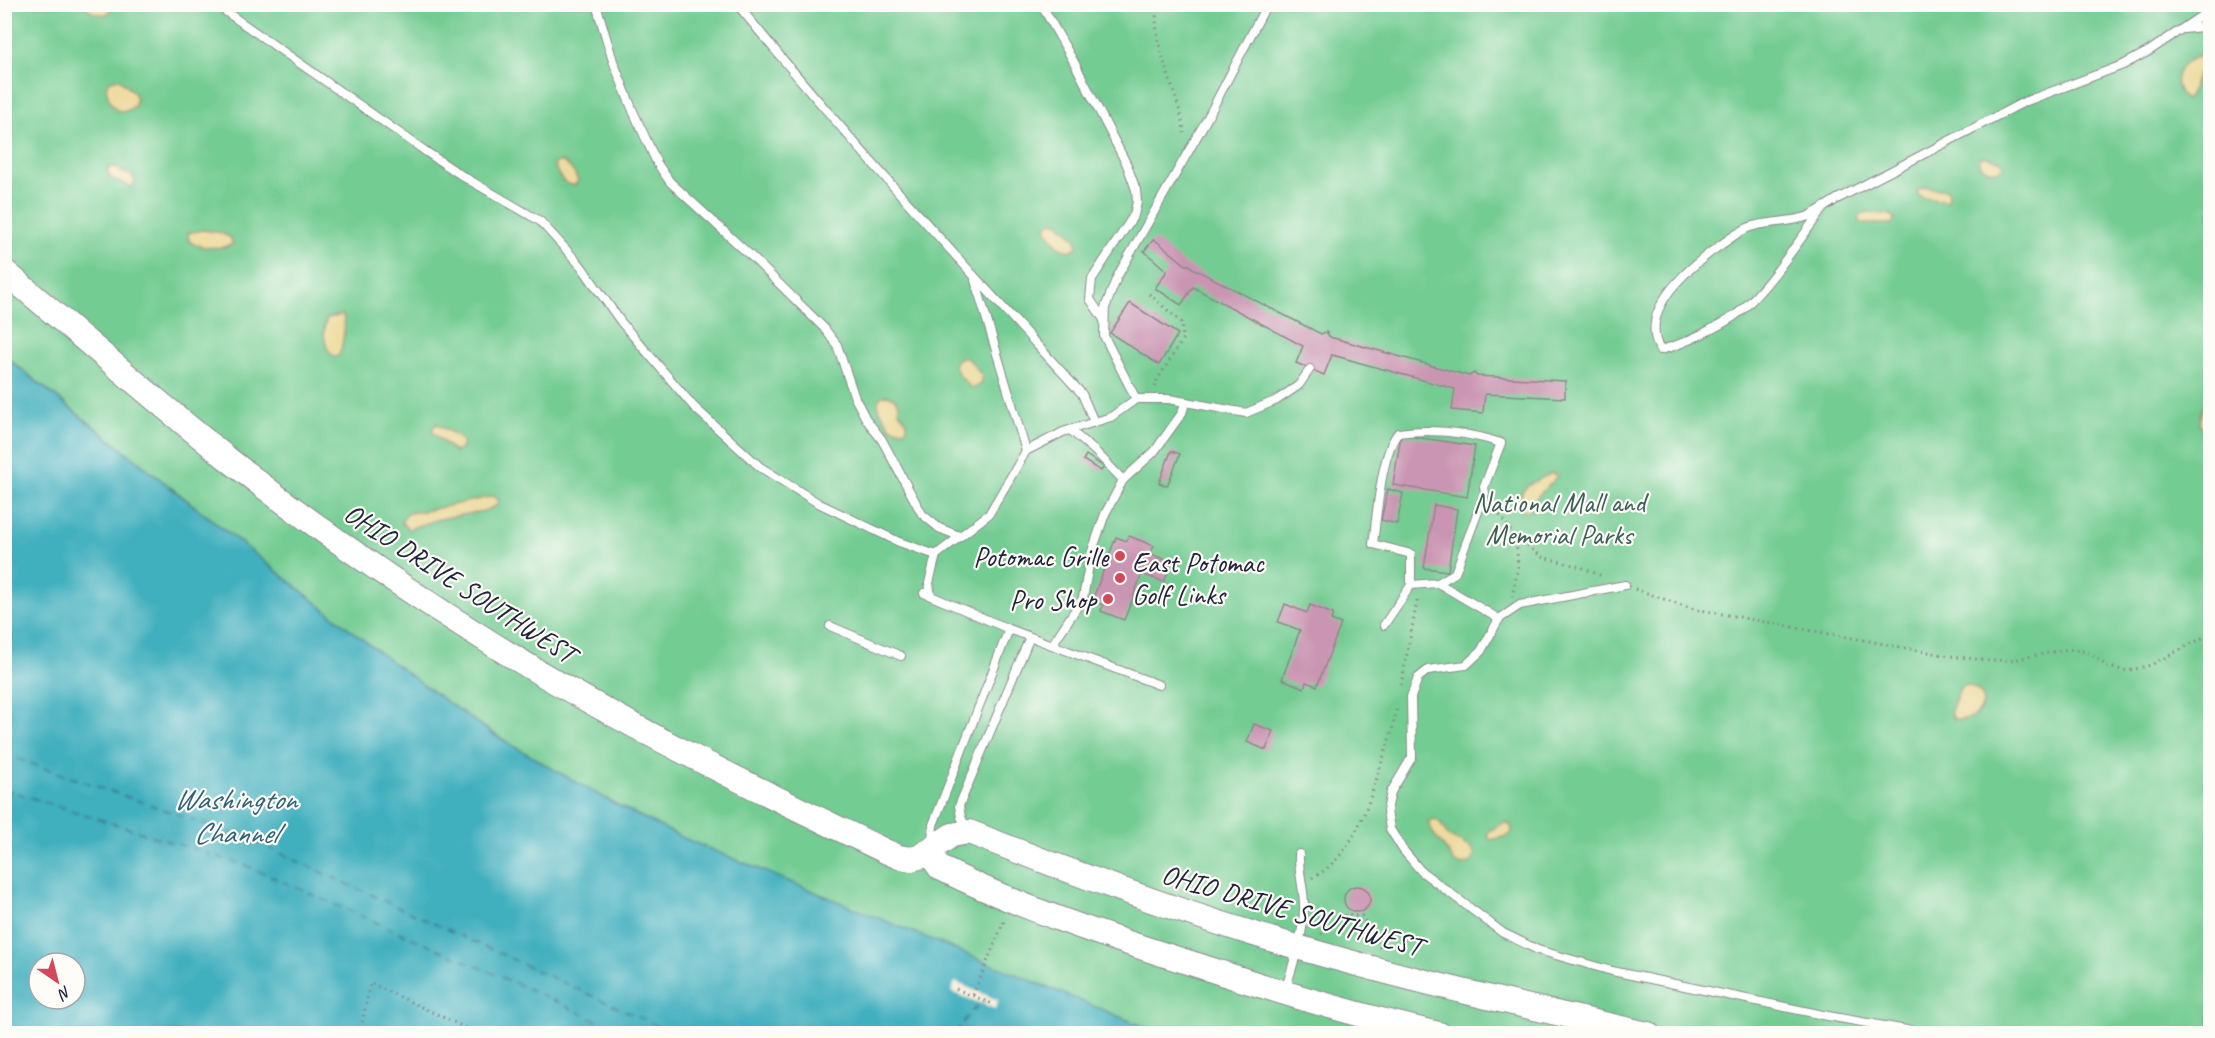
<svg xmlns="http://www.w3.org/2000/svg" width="2215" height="1038" font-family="Caveat,sans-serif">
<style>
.green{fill:#73cc92;stroke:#4a7766;stroke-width:1.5}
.sand{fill:#eeda9e;stroke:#887e6c;stroke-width:1.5}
.water{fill:#41afbe;stroke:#32687c;stroke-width:1.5;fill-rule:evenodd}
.pier{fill:#f5eedb}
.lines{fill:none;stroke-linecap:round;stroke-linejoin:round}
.ferry{stroke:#306176;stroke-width:1.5;stroke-dasharray:8 6;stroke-linecap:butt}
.building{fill:#ca95b2}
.lane-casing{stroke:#8c888b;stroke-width:10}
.secondary-casing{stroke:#8c888b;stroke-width:26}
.path{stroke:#8c888b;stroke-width:3;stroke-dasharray:1.5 4.5;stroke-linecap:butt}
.lane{stroke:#fff;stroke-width:8}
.secondary{stroke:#fff;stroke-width:24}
.poi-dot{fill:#d1495b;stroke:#fdfcf7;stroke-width:2}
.labels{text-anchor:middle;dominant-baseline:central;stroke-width:4.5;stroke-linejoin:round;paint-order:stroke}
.park-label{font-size:28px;fill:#3e5e59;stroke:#fdfcf7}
.poi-label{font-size:28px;fill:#22223b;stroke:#fdfcf7;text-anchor:end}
.street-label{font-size:28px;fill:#22223b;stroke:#fdfcf7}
.water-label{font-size:30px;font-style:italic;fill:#306176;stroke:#fdfcf7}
</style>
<rect width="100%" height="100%" fill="#fdfcf7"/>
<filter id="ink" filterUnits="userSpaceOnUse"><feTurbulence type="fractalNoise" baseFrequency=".0167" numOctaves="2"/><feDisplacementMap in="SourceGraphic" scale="12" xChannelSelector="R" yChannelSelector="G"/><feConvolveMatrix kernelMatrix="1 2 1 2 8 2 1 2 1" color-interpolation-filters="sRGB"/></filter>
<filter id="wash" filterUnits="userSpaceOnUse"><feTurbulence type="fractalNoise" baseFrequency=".008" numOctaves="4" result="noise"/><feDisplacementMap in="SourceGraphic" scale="24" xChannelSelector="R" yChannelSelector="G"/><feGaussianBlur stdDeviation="1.35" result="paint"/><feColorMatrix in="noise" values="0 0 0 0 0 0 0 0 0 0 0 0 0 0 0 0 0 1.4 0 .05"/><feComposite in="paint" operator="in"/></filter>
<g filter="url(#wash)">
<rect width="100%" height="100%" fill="#f5eedb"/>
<path class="green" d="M4,5H2210V1033H1159L683,838C618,806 552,772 492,732C455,708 419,682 384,656L5,356Z"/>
<g class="sand">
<path d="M84,5L115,4V5L107,14C96,15 91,13 84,5Z"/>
<path d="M2206,54L2210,55V65L2198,74L2189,97L2185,100C2166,78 2182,59 2206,54Z"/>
<path d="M120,79L135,94L136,104C119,122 108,105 106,86L112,80Z"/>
<path d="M1984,156L2002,161L2003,166L1998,171L1988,170L1981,166L1979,159Z"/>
<path d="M561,161C570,166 574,171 578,181L575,185C564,187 557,174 554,164Z"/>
<path d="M115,166L122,172L132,175L135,182L132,187C124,185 120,180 111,179L108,174V168Z"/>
<path d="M1926,187L1947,190L1949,196L1948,201L1923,198L1918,195V189Z"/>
<path d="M1867,212L1892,215L1895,219L1892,224H1863L1858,221L1860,215Z"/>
<path d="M1053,221L1059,223L1076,239L1077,247L1070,251C1058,249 1052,239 1046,229L1048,223Z"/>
<path d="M202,230L218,232L230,237L233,244C222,250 198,248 189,241L188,233Z"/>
<path d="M343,315C346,326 343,342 340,353L335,357C323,350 322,329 327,318Z"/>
<path d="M963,357L970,360L982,376V383L977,387L971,388L959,375L954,365L957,359Z"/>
<path d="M888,395C897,399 900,402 899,411L907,422V428L904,430L891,428L879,409L878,400L882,396Z"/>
<path d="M2210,398V425L2203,428L2199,424C2200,415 2203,403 2210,398Z"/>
<path d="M437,424L457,436L463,443L461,449L455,452L432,432L433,427Z"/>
<path d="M1552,473L1557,475C1551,489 1534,493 1530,510L1525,512C1509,489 1536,481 1552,473Z"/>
<path d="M494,496L499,501L496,506L484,511L439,519L408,529L401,522L408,513L424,511Z"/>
<path d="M1967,685C1997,693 1981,724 1954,719L1950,713L1960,688Z"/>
<path d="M1434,819L1439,821L1448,836L1472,848L1475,855L1471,862L1463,865L1454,863C1448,847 1432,839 1428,821Z"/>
<path d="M1505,822L1511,825L1512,833L1508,836L1490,840L1487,836L1489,831Z"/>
</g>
<path class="water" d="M4,356L384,656L440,697L493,734L560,773L615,804L683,838L1159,1033H5ZM39,963H75V999H39Z"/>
<path class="pier" d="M955,982L998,1000L995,1009L951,992Z"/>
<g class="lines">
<g class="ferry">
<path d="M4,754L251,840L676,1034"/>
<path d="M4,789L247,866L529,989L625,1034"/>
<path d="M955,1034L969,1014L985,1000"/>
</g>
</g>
<g id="blocks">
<g class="building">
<path d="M1154,239L1186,265H1190L1192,268L1321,334L1326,332L1330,337L1469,376L1474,373L1477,376L1565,381V398L1485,394L1483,413L1452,410L1455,389L1332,355L1324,375L1296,363L1303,346L1193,287L1181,305L1155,288L1167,271L1144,251Z"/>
<path d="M1130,303L1178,334L1159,365L1110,333Z"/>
<path d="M1401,435L1475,446L1467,497L1393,485Z"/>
<path d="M1171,451L1180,454L1167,486L1159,483Z"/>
<path d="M1086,455L1104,467L1101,471L1083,460Z"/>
<path d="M1388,489L1403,493L1397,524L1381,520Z"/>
<path d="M1434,505L1457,509L1448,571L1424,568Z"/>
<path d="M1129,536L1154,546L1150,554L1172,562L1164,582L1142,574L1124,620L1101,611L1103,605L1092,601L1116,537L1127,541Z"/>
<path d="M1285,604L1307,613L1310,605L1333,614L1331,620L1341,624L1317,686L1306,682L1304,688L1282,679L1300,630L1278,622Z"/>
<path d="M1254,724L1273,731L1266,750L1247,742Z"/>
<circle cx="1357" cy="899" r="13"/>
</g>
</g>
</g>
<g filter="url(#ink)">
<use href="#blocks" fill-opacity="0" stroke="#8c888b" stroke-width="1.5"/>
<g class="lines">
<g class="lane-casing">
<g id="lane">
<path d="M215,4L428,153L464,177L540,221L581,266L621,322L694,407L760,467L818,503L899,542L936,555L989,514L1026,451L1063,432L1111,417L1136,399H1169L1246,413L1277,400L1299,385L1310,369"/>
<path d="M596,4L613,61L633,111L657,163L670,182L751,256L824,328L837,345L855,398L866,419L882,440L922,514L939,528L959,536"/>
<path d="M737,4C847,139 965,266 1082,394L1094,422"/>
<path d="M1041,4L1075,64L1127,165L1136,190L1137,202L1134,215L1092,279L1090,299L1104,320"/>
<path d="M2184,29L2210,26"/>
<path d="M1824,207C1800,239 1772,282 1743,309C1728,323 1680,346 1660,350C1637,308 1692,265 1722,244C1731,238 1739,231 1750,227C1768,221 1790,223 1809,216C1818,211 1828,205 1837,199L2024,102L2123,65L2149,51L2210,10"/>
<path d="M975,280L1026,451"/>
<path d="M1136,399L1104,336L1105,308L1117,277L1208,117L1267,4"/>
<path d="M1070,430L1096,452L1123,480"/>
<path d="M1438,583L1499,619"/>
<path d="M1625,585L1520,605L1499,619L1481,651L1466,665L1428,670L1418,678L1411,697L1412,757L1391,792L1387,811L1390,829L1403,850L1421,871L1503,933L1538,950L1612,971L1828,1016L1929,1034"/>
<path d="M924,593L1009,629L1159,685"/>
<path d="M931,596L929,583L936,555"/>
<path d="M1384,625L1411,585V554L1373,544C1377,515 1381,454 1398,433C1434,428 1467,432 1501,443L1484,487L1485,493L1455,573L1438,583L1411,585"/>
<path d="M830,626L901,656"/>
<path d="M1052,645L1083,598L1091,554L1105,514L1123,480L1154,452L1182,413L1185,403"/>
<path d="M967,829L961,817L959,806L1030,637"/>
<path d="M932,842L933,825L1009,629"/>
<path d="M1285,992C1292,966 1303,937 1304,910C1305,891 1298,873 1299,854"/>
</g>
</g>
<g class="secondary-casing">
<g id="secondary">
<path d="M4,271C79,334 152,398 228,459C313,526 402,588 494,645C619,723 752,787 885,851L899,857L911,859L919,857L952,835L969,832C1070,872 1173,910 1277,941C1399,978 1524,1006 1648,1034"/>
<path d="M932,850L935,861L940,868C1023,909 1110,938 1197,965C1276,991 1357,1016 1439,1034"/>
</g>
</g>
<g class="path">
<path d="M1159,4C1146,35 1182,100 1184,133"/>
<path d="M1149,294L1181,322L1183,339L1156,382L1155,388"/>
<path d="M1493,505L1512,533L1542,557L1581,567L1604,577"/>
<path d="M1635,589L1690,608L1944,655L1990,661L2017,659L2068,649L2088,652L2108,667L2128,671L2151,665L2210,634"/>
<path d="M1512,597L1518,567L1516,536"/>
<path d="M1401,685L1418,597"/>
<path d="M1312,878C1353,857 1368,806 1381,765C1387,746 1394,727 1397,706"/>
<path d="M1321,934L1348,913L1353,916H1362L1382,951"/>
<path d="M956,989L993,1004"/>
<path d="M973,995L1005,919"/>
<path d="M360,1034L370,983L479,1034"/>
</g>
<use href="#lane" class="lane"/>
<use href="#secondary" class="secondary"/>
</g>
</g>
<g class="poi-dot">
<circle cx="1120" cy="556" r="6"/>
<circle cx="1120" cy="578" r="6"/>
<circle cx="1108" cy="599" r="6"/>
</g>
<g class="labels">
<g class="park-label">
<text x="1559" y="502">National Mall and<tspan x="1559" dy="32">Memorial Parks</tspan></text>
</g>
<g class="poi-label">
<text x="1108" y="556">Potomac Grille</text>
<text x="1132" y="562" text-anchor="start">East Potomac<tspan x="1132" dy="32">Golf Links</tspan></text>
<text x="1096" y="599">Pro Shop</text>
</g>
<g class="street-label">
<text transform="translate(460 583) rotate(33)">OHIO DRIVE SOUTHWEST</text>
<text transform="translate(1292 910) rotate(16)">OHIO DRIVE SOUTHWEST</text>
</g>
<g class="water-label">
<text x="235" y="799">Washington<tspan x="235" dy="34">Channel</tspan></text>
</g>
</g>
<rect width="2215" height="1038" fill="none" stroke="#fdfcf7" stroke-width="24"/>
<g transform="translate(57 981) rotate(145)"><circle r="28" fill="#fdfcf7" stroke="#a5a5ac" stroke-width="1.5"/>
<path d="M0-4.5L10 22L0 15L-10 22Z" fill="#d1495b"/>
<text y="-9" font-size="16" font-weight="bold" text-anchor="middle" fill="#22223b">N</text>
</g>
</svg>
